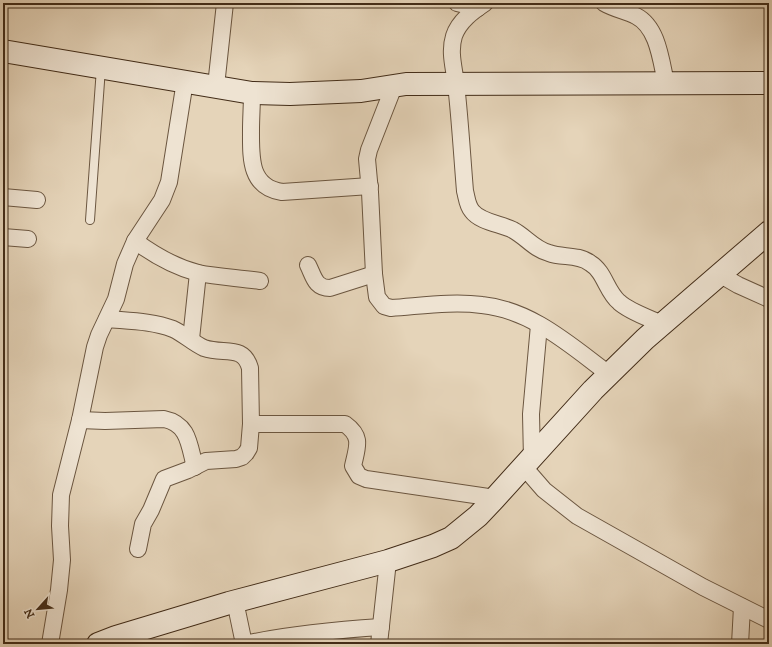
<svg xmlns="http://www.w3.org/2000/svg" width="772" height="647" font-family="'IM FELL DW Pica',serif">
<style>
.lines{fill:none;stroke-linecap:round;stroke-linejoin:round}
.lane-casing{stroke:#6b5640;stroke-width:10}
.street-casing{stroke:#6b5640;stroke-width:18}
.secondary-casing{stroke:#422c18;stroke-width:24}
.lane{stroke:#eee3d2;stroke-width:8}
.street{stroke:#eee3d2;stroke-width:16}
.secondary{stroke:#eee3d2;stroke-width:22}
</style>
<rect width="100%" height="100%" fill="#e5d4b9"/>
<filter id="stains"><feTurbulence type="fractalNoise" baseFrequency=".005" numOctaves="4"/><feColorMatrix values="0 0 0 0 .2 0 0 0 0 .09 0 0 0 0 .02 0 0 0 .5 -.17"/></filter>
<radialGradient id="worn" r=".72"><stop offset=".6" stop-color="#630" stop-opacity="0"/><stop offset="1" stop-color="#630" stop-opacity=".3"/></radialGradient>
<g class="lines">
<g class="lane-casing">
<path id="lane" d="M90,220L101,68"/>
</g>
<g class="street-casing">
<g id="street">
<path d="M457,3L478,8"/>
<path d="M485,3C473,11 459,21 454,36C449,52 454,67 456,84C460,119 462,155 465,191C467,198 467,205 472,211C480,222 501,224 513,230C526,237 534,249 549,253C562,258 578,254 590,263C605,272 606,291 619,302C630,312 649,318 662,324"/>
<path d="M604,3C614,9 626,11 636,16C658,27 661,61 666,83"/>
<path d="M216,86L225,3"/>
<path d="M394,86L369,150L367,159L370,192L374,274L377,297L384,306L391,308C421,306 452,301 482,305C532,310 571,346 609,374"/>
<path d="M252,93C252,105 251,118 251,130C251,157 249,187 282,192L370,186"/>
<path d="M3,197L37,200"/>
<path d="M3,237L28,239"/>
<path d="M135,241C154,255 175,267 198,273C218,277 240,278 260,281"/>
<path d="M308,265C314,277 315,288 330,288L374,274"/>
<path d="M719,274L738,285L769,299"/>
<path d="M107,319C129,321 152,321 173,329C184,334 193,343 204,348C224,355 243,344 250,368L251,424L249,448L246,453L242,457L236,459L206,461L188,470L164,479L151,510L143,524L138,549"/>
<path d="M191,339L198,273"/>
<path d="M80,420L105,421L164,419C189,424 189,445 195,467"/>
<path d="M251,424H345C363,437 357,447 353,466L359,476L366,479L495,498"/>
<path d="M532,459L531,414L539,325"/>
<path d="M524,467L544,490L577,516L703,587L769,620"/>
<path d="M235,601L244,644"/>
<path d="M50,644L59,590L62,560L60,526L61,495L80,420L95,347L99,335L116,299L125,264L135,241L162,200L169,182L185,81"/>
<path d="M245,644C290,634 335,630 381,627"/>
<path d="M379,644L388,561"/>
<path d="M740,644L742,607"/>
</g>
</g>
<g class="secondary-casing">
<g id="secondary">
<path d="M3,51L252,93L290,94L361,91L406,84L769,83"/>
<path d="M98,644L116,637L229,603L388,561L433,546L451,538L478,516L495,498L593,390L645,339L769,232"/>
</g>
</g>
<use href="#lane" class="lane"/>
<use href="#street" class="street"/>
<use href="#secondary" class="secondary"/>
</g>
<rect width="772" height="647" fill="none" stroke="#e5d4b9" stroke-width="16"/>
<rect x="4" y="4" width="764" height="639" fill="none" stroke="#422c18" stroke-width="2"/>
<rect x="8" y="8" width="756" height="631" fill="none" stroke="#422c18"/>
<g transform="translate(38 609) rotate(243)" stroke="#eee3d2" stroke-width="3" paint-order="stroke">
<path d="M0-3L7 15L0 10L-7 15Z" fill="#422c18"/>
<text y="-6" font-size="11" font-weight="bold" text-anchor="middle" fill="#422c18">N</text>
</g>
<rect width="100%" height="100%" filter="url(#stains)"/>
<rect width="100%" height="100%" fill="url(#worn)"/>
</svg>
